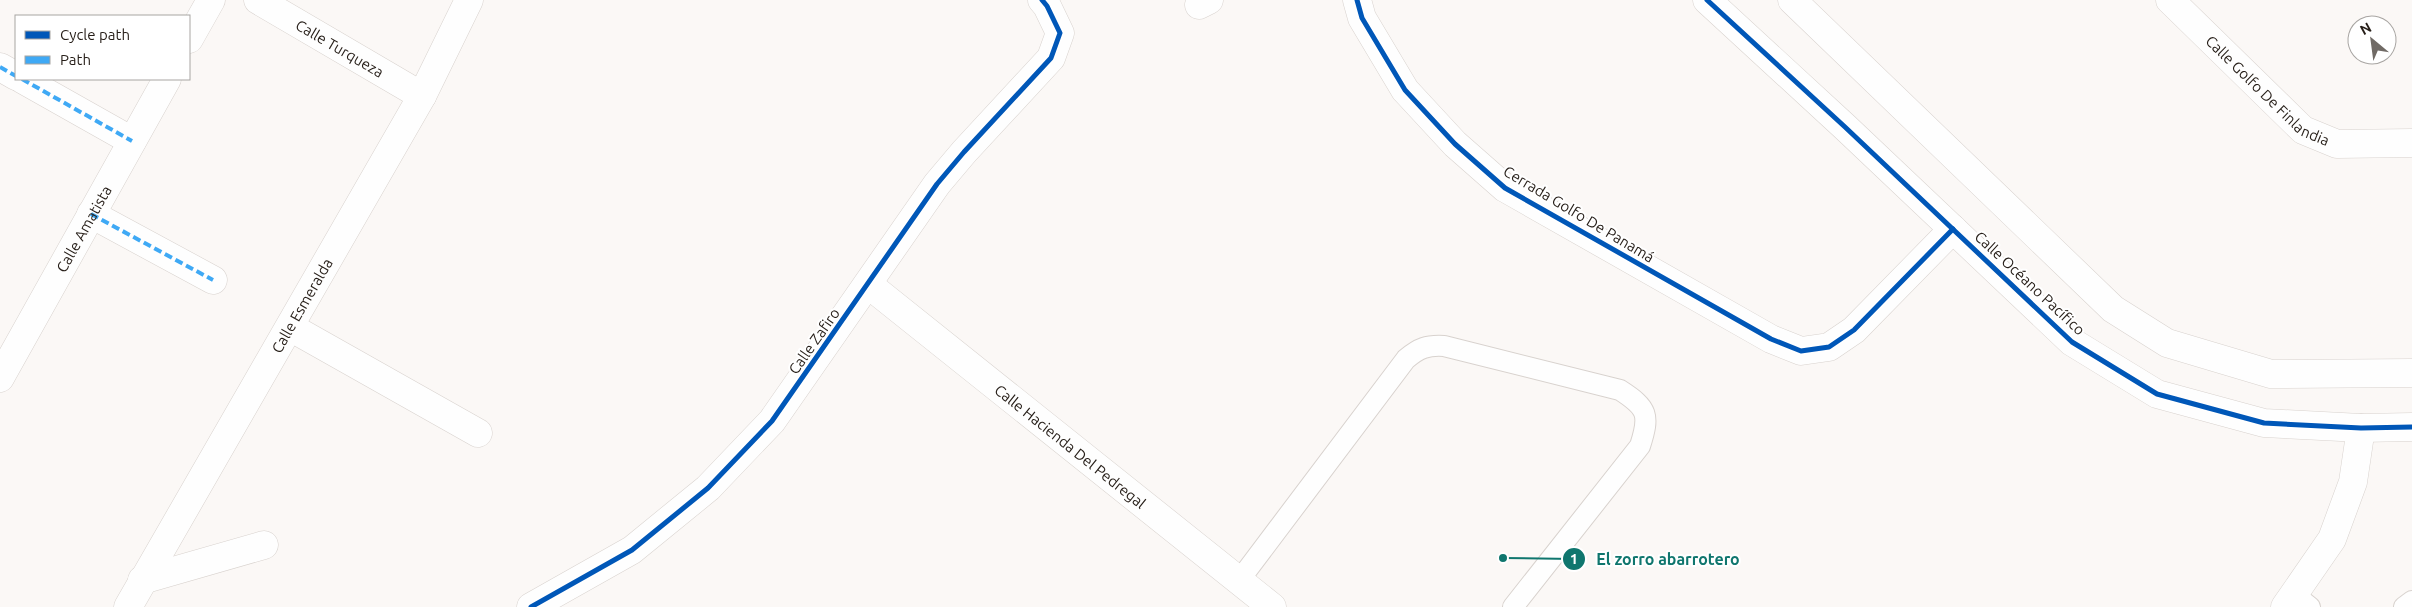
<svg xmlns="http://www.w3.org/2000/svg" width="2412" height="607" font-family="Ubuntu,sans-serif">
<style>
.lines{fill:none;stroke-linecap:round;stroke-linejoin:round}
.service-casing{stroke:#d8d2ce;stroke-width:22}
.pedestrian-casing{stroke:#d8d2ce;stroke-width:29}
.minor-casing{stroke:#d8d2ce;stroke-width:29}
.tertiary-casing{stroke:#d8d2ce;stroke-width:29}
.service{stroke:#fefefe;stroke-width:20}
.pedestrian{stroke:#fefefe;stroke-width:28}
.minor{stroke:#fefefe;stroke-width:28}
.tertiary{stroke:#fefefe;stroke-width:28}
.quiet{stroke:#3fa9f5;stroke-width:4;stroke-dasharray:8 4;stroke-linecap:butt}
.cycleway-casing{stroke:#fff;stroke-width:8}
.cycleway{stroke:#0057b8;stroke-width:5}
.labels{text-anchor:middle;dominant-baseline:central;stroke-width:4;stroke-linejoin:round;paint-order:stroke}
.street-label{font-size:15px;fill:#251d17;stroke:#fff}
.leader{fill:none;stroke:#0f766e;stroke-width:2}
.callout-dot{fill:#0f766e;stroke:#fff;stroke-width:2}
.mark-label{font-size:15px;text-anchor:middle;font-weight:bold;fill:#fff}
.callout-label{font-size:16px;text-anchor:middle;font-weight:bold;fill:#0f766e;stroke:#fff;stroke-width:4;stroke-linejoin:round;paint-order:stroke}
</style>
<rect width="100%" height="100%" fill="#fbf8f6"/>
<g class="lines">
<g class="service-casing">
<g id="service">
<path d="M1238,582L1406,359C1419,348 1427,345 1444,346L1620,390C1648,408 1650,415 1640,446L1513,607"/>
<path d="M2295,595L2310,607"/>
<path d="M2404,607L2412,601"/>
</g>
</g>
<g class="pedestrian-casing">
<g id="pedestrian">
<path d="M0,67L16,76"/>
<path d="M22,79L132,141"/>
<path d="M91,214L213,280"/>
</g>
</g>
<g class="minor-casing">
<g id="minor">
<path id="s1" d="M258,0L422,96"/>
<path d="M1357,0L1362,18L1405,90L1455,144L1505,188L1771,339L1801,351L1829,347L1854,330L1953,229"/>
<path id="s2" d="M2170,0L2303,130L2337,144L2412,143"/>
<path d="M1199,5L1209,0"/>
<path d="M189,39L211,0"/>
<path id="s3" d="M869,285L1272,607"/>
<path d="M290,327L478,433"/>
<path id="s4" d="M0,378L167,79"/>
<path d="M142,580L264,545"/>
<path id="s5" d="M128,607L422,96L469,0"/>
<path d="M2285,607L2332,539L2353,482L2361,428"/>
</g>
</g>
<g class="tertiary-casing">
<g id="tertiary">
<path d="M1707,0L1845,127L2072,342L2157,394L2264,423L2361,428L2412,427"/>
<path d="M1792,0L2113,309L2167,343L2271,374L2412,373"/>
<path d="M531,607L632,550L708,488L772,421L937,184L964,152L1051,58L1060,33L1047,6L1042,0"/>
</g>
</g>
<use href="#service" class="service"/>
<use href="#pedestrian" class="pedestrian"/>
<use href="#minor" class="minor"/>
<use href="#tertiary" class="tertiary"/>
<g class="quiet">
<path d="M0,67L16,76"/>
<path d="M22,79L132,141"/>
<path d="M91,214L213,280"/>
</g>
<g class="cycleway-casing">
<g id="cycleway">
<path d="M1357,0L1362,18L1405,90L1455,144L1505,188L1771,339L1801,351L1829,347L1854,330L1953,229"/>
<path d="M1707,0L1845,127L2072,342L2157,394L2264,423L2361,428L2412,427"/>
<path d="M531,607L632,550L708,488L772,421L937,184L964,152L1051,58L1060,33L1047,6L1042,0"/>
</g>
</g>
<use href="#cycleway" class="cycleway"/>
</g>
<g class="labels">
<g class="street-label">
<text stroke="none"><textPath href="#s1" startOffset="95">Calle Turqueza</textPath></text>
<text stroke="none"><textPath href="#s2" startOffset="134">Calle Golfo De Finlandia</textPath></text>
<text transform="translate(1579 214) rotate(31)">Cerrada Golfo De Panamá</text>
<text stroke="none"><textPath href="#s4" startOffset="171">Calle Amatista</textPath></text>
<text transform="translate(2030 283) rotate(43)">Calle Océano Pacífico</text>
<text stroke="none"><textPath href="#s5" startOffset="348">Calle Esmeralda</textPath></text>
<text transform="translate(814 341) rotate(-55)">Calle Zafiro</text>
<text stroke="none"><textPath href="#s3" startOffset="258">Calle Hacienda Del Pedregal</textPath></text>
</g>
</g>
<path class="leader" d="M1503 558L1574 559"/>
<g class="callout-dot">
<circle cx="1503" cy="558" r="5"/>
<circle cx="1574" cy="559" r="12"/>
</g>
<g class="mark-label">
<text x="1574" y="564">1</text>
</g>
<g class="callout-label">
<text x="1668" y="565">El zorro abarrotero</text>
</g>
<rect x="15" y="15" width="175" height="65" fill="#ffffff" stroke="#a8a5a2"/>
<rect x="25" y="31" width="25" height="8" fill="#0057b8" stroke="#a8a5a2"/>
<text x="60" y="40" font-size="15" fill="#251d17">Cycle path</text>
<rect x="25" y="56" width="25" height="8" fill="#3fa9f5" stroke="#a8a5a2"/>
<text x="60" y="65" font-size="15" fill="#251d17">Path</text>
<g transform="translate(2372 40) rotate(331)"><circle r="24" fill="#ffffff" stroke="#a8a5a2"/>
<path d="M0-4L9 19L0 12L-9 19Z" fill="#706a65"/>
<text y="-8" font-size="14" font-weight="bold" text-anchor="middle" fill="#251d17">N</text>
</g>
</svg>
